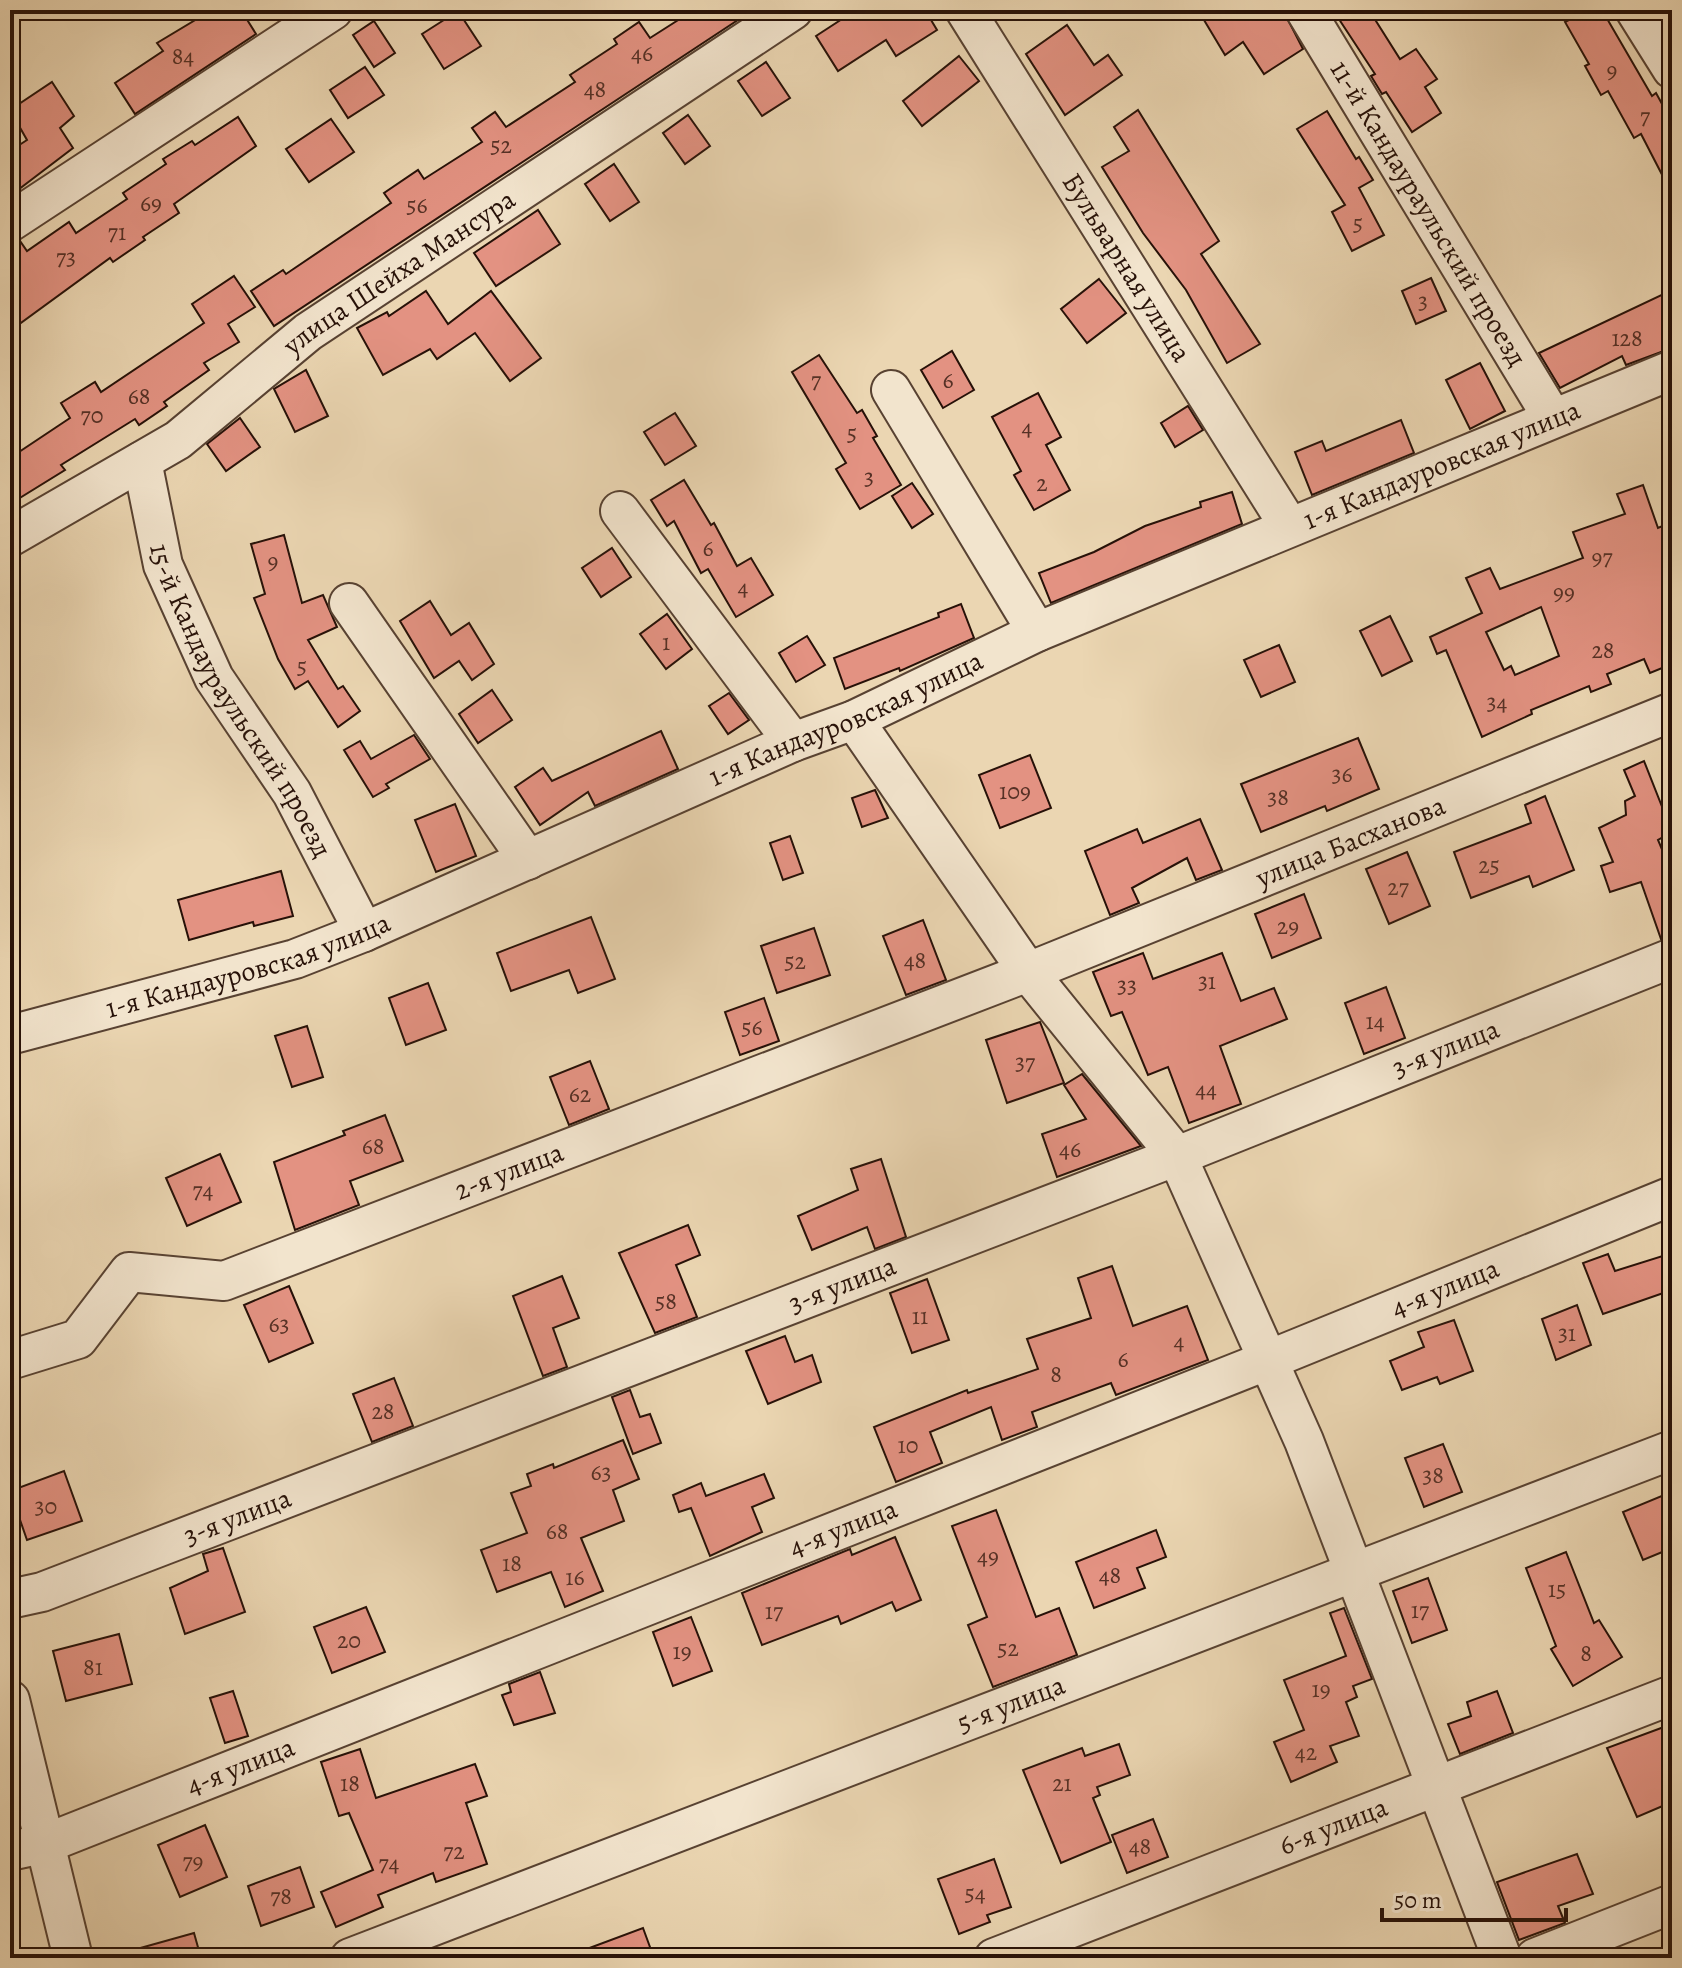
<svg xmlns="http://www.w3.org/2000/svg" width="1682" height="1968" font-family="Alegreya,serif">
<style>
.building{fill:#e39282;stroke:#271108;stroke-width:2;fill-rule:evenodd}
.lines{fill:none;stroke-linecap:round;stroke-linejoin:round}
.minor-casing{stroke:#584232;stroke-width:42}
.minor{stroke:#f2e4cd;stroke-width:38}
.labels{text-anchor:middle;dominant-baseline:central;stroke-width:8;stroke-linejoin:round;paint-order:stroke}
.number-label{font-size:24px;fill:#563126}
.street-label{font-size:28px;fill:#271108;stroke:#f2e4cd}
</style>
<rect width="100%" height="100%" fill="#ebd6b2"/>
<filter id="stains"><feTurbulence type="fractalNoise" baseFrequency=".0025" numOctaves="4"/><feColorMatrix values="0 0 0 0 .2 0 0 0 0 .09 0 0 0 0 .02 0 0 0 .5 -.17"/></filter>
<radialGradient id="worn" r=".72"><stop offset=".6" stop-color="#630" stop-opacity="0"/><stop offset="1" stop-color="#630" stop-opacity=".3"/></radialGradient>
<g class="building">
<path d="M212,10H241L256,34L135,114L115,83L163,51L157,43Z"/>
<path d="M694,10H753L274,326L251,291L283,270L286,274L391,203L384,193L418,170L424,179L482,142L472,128L495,112L506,127L575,82L570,75L617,44L614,39L639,22L650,38Z"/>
<path d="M856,10H925L937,30L896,56L886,40L838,71L816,36Z"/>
<path d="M1198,10H1283L1303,49L1264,74L1243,42L1225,55Z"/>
<path d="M1333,10H1369L1400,59L1416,49L1437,79L1425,87L1441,113L1412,132L1386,92L1382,94L1371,76L1375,74Z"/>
<path d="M1587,10H1602L1652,96L1656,93L1672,122V194L1641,134L1634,138L1608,91L1601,95L1585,66L1589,64L1565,22Z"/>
<path d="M458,11L481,46L444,69L422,34Z"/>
<path d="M374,21L395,53L374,67L353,35Z"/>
<path d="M1067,25L1094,65L1108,55L1122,75L1065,115L1026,54Z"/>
<path d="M959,56L979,81L922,126L903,101Z"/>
<path d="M766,62L790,98L762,116L738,81Z"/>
<path d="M365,67L384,95L348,118L330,90Z"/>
<path d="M52,82L74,116L60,128L73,148L10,196V151L27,140L10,110Z"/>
<path d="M1138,110L1219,241L1201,254L1260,344L1227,363L1186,290L1143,233L1102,167L1129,151L1114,127Z"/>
<path d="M1327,111L1356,159L1359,157L1373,180L1359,188L1384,235L1352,251L1332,212L1345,205L1297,129Z"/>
<path d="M688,115L710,146L685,164L663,133Z"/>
<path d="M238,117L256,146L174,204L179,213L143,237L145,240L113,262L110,258L18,325L10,313V244L20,241L27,251L69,222L76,233L127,199L123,193L166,164L163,159L192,141L195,145Z"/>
<path d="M331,119L354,152L309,182L286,149Z"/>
<path d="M614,164L639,202L610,221L585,184Z"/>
<path d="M538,210L560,244L496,286L474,253Z"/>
<path d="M234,276L255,307L228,324L239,342L204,363L209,370L164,402L167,406L139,425L135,419L61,465L65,470L10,504V458L70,418L61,403L95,382L101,392L204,323L192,304Z"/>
<path d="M1431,278L1446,311L1416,324L1402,291Z"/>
<path d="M1099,279L1126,313L1087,343L1061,309Z"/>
<path d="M1672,290V348L1626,365L1622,356L1560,388L1539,353Z"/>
<path d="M426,291L448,324L491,291L541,358L510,381L475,333L437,359L430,349L383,375L357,328L387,312L389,316Z"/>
<path d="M952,351L974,390L943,408L921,370Z"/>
<path d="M819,355L857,413L862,410L877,436L873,438L901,485L860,509L836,469L846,463L792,372Z"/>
<path d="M1480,363L1505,411L1470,429L1446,380Z"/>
<path d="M306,370L328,416L295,432L274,389Z"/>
<path d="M1038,393L1061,437L1046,445L1070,490L1034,510L1014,475L1021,471L992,417Z"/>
<path d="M1188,406L1203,430L1175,447L1161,423Z"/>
<path d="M675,413L696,446L665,465L644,432Z"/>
<path d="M240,418L260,447L226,471L207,444Z"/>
<path d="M1401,420L1414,453L1312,495L1295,452L1322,441L1326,451Z"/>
<path d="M684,480L711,525L714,523L737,566L751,558L773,595L736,617L708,569L701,573L674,521L667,526L651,500Z"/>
<path d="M912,483L933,514L912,528L892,496Z"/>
<path d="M1643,485L1658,528L1672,522V664L1650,673L1644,659L1607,674L1611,684L1591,692L1589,686L1531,710L1532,714L1482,737L1446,650L1437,654L1430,637L1482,613L1466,578L1490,568L1500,589L1583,558L1573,532L1625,514L1617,494ZM1541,607L1559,656L1515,675L1511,666L1504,670L1486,632Z"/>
<path d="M1232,492L1242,524L1051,603L1039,573L1094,552L1145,526L1201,507L1200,502Z"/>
<path d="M284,535L302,603L323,595L337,627L308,640L338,689L343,686L360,711L338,727L308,681L295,689L278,659L254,598L265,594L251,544Z"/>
<path d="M612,548L631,577L601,597L582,568Z"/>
<path d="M430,601L451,635L469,623L494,664L472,680L459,661L434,678L400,621Z"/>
<path d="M961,604L974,638L900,671L899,668L845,689L834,658L939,617L938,613Z"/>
<path d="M667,614L692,649L666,669L640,634Z"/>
<path d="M1390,616L1412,661L1382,676L1360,631Z"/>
<path d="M807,636L825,665L796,682L779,653Z"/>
<path d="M1279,645L1295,682L1261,697L1244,660Z"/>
<path d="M492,690L512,720L478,743L459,714Z"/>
<path d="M729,693L749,720L728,734L709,706Z"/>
<path d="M661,731L678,769L595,806L588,792L540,825L515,787L543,768L552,781Z"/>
<path d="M414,735L430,759L386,784L389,788L373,797L344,750L360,741L371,759Z"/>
<path d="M1358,738L1379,789L1327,811L1325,806L1261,832L1241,784Z"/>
<path d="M1030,755L1051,808L1000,828L979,775Z"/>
<path d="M1644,761L1672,832L1658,840L1672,873V936L1661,939L1641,882L1610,892L1601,866L1613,862L1599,828L1626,815L1625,801L1635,796L1624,770Z"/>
<path d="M875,790L888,818L862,827L852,798Z"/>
<path d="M1545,796L1574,870L1533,887L1529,876L1471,898L1454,852L1531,823L1525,805Z"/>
<path d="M455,804L476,856L436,872L415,820Z"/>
<path d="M1200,819L1222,870L1196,880L1187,858L1132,888L1139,903L1110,915L1085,851L1137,829L1143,843Z"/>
<path d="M790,836L803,873L783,880L770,843Z"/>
<path d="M1407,852L1430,906L1389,924L1366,869Z"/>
<path d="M281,871L293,916L254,926L253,922L189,940L178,900Z"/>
<path d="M1304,894L1321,938L1272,958L1255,914Z"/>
<path d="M591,917L615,979L578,993L569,970L511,991L497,953Z"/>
<path d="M923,920L946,980L906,995L883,936Z"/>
<path d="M814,928L830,975L777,993L761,946Z"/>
<path d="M1143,953L1153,979L1222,953L1241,1001L1274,988L1287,1019L1220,1046L1241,1104L1189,1123L1168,1067L1148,1075L1122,1012L1111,1016L1093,972Z"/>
<path d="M428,983L446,1030L406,1045L389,998Z"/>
<path d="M1386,987L1405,1038L1364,1054L1345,1003Z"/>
<path d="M764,998L779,1041L740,1055L725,1012Z"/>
<path d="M1040,1022L1064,1083L1007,1103L986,1040Z"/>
<path d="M307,1026L323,1077L292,1087L275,1036Z"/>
<path d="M590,1061L609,1109L569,1125L550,1077Z"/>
<path d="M1082,1074L1141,1146L1057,1177L1042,1134L1086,1119L1064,1085Z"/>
<path d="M385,1115L403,1161L350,1181L359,1205L295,1230L274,1162L345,1135L343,1131Z"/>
<path d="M220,1154L241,1202L187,1226L166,1178Z"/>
<path d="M881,1159L906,1237L875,1249L867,1227L812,1250L798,1216L858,1190L851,1169Z"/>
<path d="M688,1225L700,1255L676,1265L697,1317L655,1333L619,1253Z"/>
<path d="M1672,1253V1290L1603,1314L1583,1263L1608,1254L1615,1271Z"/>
<path d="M1112,1266L1133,1326L1187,1306L1208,1360L1116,1395L1111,1383L1032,1412L1037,1427L1002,1440L991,1407L930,1432L942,1463L896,1482L874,1427L967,1390L968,1393L1038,1369L1027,1339L1091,1318L1078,1278Z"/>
<path d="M562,1276L579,1318L553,1328L567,1367L543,1376L513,1296Z"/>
<path d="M927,1279L949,1340L912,1353L890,1293Z"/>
<path d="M289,1286L313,1343L269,1362L244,1305Z"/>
<path d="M1577,1305L1591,1345L1556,1360L1542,1319Z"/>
<path d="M1454,1320L1473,1371L1440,1384L1437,1377L1402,1390L1390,1361L1424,1347L1418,1332Z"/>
<path d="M785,1336L795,1362L812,1355L821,1382L768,1404L746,1351Z"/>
<path d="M394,1378L413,1426L372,1442L353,1394Z"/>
<path d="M630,1390L640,1417L650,1414L661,1443L633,1454L612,1397Z"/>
<path d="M623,1440L639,1479L613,1490L624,1521L581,1538L603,1591L565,1607L551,1572L497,1592L481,1550L527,1533L511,1493L531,1486L527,1474L553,1464L554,1468Z"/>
<path d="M1443,1444L1462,1492L1424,1507L1405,1458Z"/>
<path d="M64,1471L82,1521L27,1540L10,1491Z"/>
<path d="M764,1474L774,1498L752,1507L762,1532L710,1556L691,1508L679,1512L673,1495L701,1483L706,1496Z"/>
<path d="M1664,1495L1672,1516V1548L1643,1560L1623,1512Z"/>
<path d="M996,1510L1036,1617L1059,1608L1077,1655L993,1687L968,1625L987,1617L952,1526Z"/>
<path d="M1156,1530L1166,1557L1137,1568L1145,1588L1094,1608L1076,1562Z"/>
<path d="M895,1537L921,1600L896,1611L892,1602L841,1624L838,1616L762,1645L742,1593L850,1549L852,1555Z"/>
<path d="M223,1548L245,1612L185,1634L170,1588L208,1571L203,1554Z"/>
<path d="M1566,1552L1594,1623L1599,1620L1622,1657L1573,1686L1551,1649L1556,1646L1526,1568Z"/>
<path d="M1428,1578L1447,1630L1412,1643L1393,1591Z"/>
<path d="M366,1607L385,1652L332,1673L314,1627Z"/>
<path d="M1344,1608L1372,1679L1353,1686L1357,1697L1346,1702L1359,1736L1330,1746L1337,1762L1291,1782L1274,1742L1304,1730L1284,1680L1346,1656L1330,1613Z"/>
<path d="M691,1617L712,1671L673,1686L653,1632Z"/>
<path d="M119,1634L132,1684L66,1701L53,1651Z"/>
<path d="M540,1672L555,1713L514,1725L502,1695L511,1692L509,1684Z"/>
<path d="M233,1691L248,1736L225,1743L210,1698Z"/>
<path d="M1497,1691L1513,1733L1460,1754L1448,1724L1471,1716L1467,1702Z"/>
<path d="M1672,1724V1802L1637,1817L1607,1748Z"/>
<path d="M1119,1744L1130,1775L1097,1787L1100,1795L1093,1798L1111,1842L1061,1863L1023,1770L1082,1748L1085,1756Z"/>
<path d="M360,1749L376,1798L475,1764L487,1796L466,1803L487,1864L436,1882L433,1873L378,1895L383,1907L336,1927L321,1892L373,1870L349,1813L339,1816L321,1762Z"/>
<path d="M1153,1819L1168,1857L1127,1873L1112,1835Z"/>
<path d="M205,1825L227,1877L180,1897L158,1845Z"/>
<path d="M1577,1854L1593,1894L1558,1906L1565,1923L1519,1940L1497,1882Z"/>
<path d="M994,1859L1011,1907L987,1915L990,1922L959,1934L938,1879Z"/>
<path d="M300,1867L314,1907L261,1926L248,1886Z"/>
<path d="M643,1928L654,1958H568V1956Z"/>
<path d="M194,1933L201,1958H127L126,1952Z"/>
</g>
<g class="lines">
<g class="minor-casing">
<g id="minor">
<path id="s1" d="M965,10L1289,526"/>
<path id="s2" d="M1305,10L1552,417"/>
<path d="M1635,10L1672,69"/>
<path d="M10,222L333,10"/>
<path d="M891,390L1037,632"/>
<path id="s3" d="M142,461L163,565L214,678L292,793L364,932"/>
<path d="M620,511L793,742"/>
<path id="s4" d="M10,537L178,440L308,332L793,10"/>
<path d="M349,603L528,860"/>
<path d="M854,720L1028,972L1177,1156L1304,1441L1502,1958"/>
<path id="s5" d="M10,1035L295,959L364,932L793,742L854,720L1037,632L1672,370"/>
<path id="s6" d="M10,1360L78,1339L129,1272L224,1281L1028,972L1672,712"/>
<path id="s7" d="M10,1599L42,1592L1177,1156L1672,958"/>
<path d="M10,1700L73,1958"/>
<path id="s8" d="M10,1851L47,1843L1266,1361L1672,1196"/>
<path id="s9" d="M350,1958L1672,1450"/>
<path id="s10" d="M994,1958L1672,1695"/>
<path d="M1535,1958L1672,1904"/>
</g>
</g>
<use href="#minor" class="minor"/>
</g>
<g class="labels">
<g class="number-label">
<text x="642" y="53">46</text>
<text x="183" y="56">84</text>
<text x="1612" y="70">9</text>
<text x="595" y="89">48</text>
<text x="1645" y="116">7</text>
<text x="501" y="145">52</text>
<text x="151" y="203">69</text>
<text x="417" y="205">56</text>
<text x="1358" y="223">5</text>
<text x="117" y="232">71</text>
<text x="66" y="257">73</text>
<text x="1423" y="301">3</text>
<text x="1627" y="338">128</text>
<text x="816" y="380">7</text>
<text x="948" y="380">6</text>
<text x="139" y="396">68</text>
<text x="92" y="415">70</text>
<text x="1027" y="427">4</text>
<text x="852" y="433">5</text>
<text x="869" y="477">3</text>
<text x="1042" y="483">2</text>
<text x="708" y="548">6</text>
<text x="1602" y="557">97</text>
<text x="273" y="561">9</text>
<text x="743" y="587">4</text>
<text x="1564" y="592">99</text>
<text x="666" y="642">1</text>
<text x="1603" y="650">28</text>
<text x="302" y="666">5</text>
<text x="1497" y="702">34</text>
<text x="1342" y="774">36</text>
<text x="1015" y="791">109</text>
<text x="1278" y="797">38</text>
<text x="1489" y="865">25</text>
<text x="1398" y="887">27</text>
<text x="1288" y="926">29</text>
<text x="915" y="960">48</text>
<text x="795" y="961">52</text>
<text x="1207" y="981">31</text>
<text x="1127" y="985">33</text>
<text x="1375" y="1021">14</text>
<text x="752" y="1027">56</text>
<text x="1025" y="1062">37</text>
<text x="1206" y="1089">44</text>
<text x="580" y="1094">62</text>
<text x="373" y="1146">68</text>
<text x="1070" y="1149">46</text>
<text x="203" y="1190">74</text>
<text x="666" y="1301">58</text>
<text x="920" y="1316">11</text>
<text x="279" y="1324">63</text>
<text x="1567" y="1333">31</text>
<text x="1179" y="1341">4</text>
<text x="1123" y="1359">6</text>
<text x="1056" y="1374">8</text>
<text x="383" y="1411">28</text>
<text x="908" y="1445">10</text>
<text x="601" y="1472">63</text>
<text x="1433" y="1475">38</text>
<text x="46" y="1506">30</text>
<text x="557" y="1531">68</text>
<text x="988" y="1556">49</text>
<text x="512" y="1563">18</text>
<text x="1110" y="1575">48</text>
<text x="575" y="1577">16</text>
<text x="1557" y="1589">15</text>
<text x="1420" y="1610">17</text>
<text x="774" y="1611">17</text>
<text x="349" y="1640">20</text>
<text x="1008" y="1648">52</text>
<text x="682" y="1651">19</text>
<text x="1586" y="1653">8</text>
<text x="93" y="1667">81</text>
<text x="1321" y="1689">19</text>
<text x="1306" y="1752">42</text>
<text x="350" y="1783">18</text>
<text x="1062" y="1783">21</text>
<text x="1140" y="1846">48</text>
<text x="454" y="1851">72</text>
<text x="193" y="1861">79</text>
<text x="389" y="1863">74</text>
<text x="975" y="1893">54</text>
<text x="281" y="1896">78</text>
</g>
<g class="street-label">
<text stroke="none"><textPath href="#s2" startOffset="238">11-й Кандаураульский проезд</textPath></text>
<text stroke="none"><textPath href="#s1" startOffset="304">Бульварная улица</textPath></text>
<text stroke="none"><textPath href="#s4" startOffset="472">улица Шейха Мансура</textPath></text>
<text stroke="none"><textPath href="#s5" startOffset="1544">1-я Кандауровская улица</textPath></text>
<text stroke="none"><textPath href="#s3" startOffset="262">15-й Кандаураульский проезд</textPath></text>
<text stroke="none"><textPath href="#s5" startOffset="896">1-я Кандауровская улица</textPath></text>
<text stroke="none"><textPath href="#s6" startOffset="1460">улица Басханова</textPath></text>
<text stroke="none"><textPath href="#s5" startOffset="248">1-я Кандауровская улица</textPath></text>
<text stroke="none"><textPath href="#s7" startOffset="1538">3-я улица</textPath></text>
<text stroke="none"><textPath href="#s6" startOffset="556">2-я улица</textPath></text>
<text stroke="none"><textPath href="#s7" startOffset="890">3-я улица</textPath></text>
<text stroke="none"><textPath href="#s8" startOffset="1542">4-я улица</textPath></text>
<text stroke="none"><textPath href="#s7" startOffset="242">3-я улица</textPath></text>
<text stroke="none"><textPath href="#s8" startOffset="894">4-я улица</textPath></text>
<text stroke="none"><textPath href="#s9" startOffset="708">5-я улица</textPath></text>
<text stroke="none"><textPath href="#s8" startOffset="246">4-я улица</textPath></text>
<text stroke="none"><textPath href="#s10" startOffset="364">6-я улица</textPath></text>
</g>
</g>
<rect width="1682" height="1968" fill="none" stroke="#ebd6b2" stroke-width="40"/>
<rect x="12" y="12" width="1658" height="1944" fill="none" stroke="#271108" stroke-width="4"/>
<rect x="20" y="20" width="1642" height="1928" fill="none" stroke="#271108" stroke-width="2"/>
<path d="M1382 1908v12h184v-12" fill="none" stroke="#271108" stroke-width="4"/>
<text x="1394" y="1908" font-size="24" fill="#271108" stroke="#f2e4cd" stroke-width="6" paint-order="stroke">50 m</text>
<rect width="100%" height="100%" filter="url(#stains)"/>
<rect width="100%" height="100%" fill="url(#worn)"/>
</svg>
